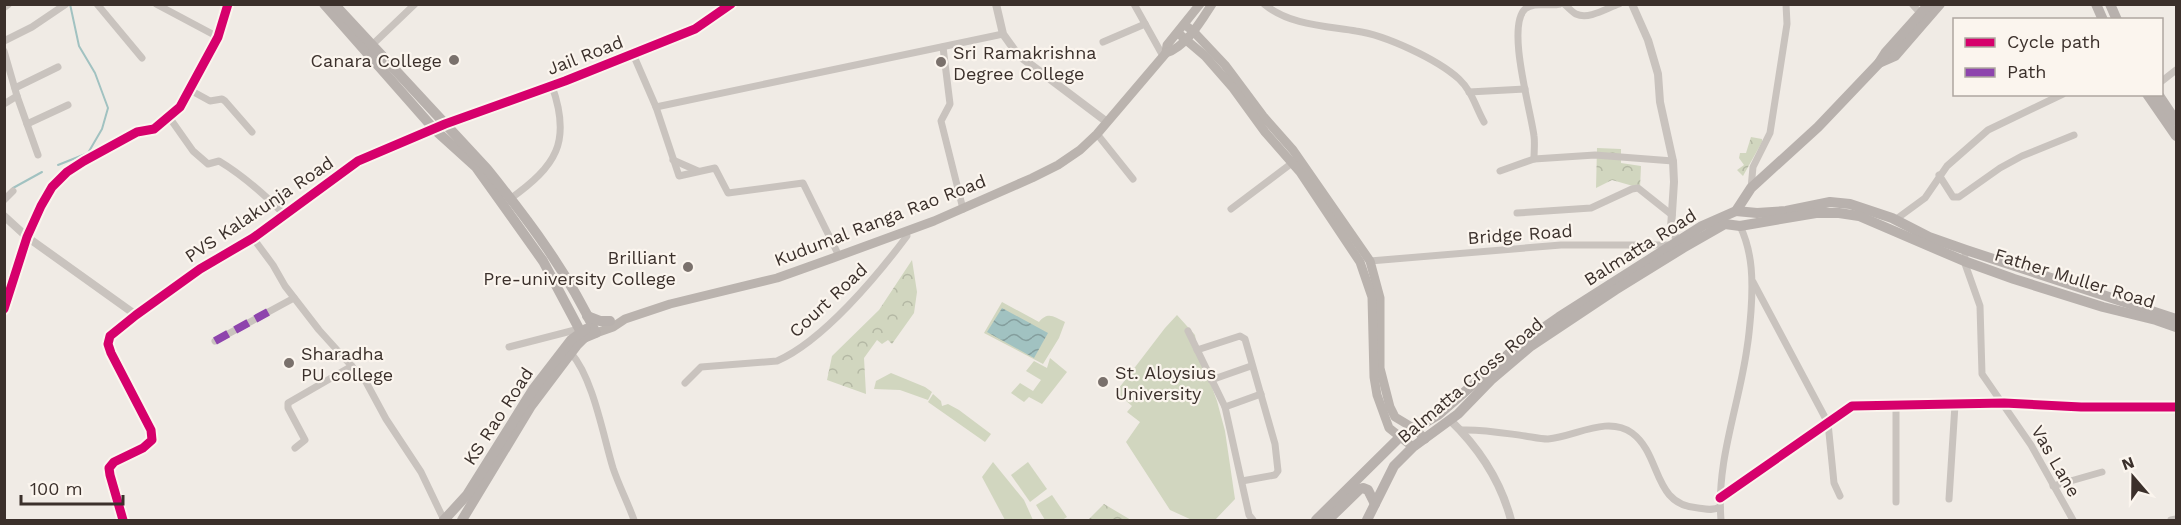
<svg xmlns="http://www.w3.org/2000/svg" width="2181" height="525" font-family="'Work Sans',sans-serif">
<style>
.park{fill:url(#park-crowns)}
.garden{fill:#d1d6bf}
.water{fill:url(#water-waves)}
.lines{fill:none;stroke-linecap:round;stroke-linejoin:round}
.stream{stroke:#a1c2c1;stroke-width:2}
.minor{stroke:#c9c3be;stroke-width:7}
.tertiary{stroke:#c9c3be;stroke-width:8}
.secondary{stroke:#bab3ae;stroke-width:9}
.primary{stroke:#b8b1ad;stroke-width:10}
.quiet{stroke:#8e44ad;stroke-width:8;stroke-dasharray:15 8;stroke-linecap:butt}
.cycleway-casing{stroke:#fbf5ee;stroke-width:13}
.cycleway{stroke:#d6006c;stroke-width:9}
.poi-dot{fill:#7a716c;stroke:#fbf5ee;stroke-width:2}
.labels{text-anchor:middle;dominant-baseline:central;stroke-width:4.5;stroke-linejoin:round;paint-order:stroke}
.poi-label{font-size:18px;fill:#3b302b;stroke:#fbf5ee;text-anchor:start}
.street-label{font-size:18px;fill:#3b302b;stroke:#fbf5ee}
</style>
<defs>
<pattern id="park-crowns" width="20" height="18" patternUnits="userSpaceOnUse" patternTransform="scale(1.5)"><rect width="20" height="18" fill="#d1d6bf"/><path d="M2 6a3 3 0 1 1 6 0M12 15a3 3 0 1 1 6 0" fill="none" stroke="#b4b8a4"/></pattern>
<pattern id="water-waves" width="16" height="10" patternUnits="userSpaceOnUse" patternTransform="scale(1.5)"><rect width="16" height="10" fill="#a1c2c1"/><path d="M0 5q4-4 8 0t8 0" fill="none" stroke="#849e9d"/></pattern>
</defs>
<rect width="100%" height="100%" fill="#f0ebe5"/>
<g class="park">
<path d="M1751,137L1762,139V142L1743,176L1737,170L1744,165L1739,158L1740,153H1746Z"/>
<path d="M1597,148L1621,149V163L1641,166L1640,188L1612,180L1596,188Z"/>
<path d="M912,260L917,292L914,313L892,344L888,340L882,344L877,340L864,358L866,394L827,380L832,356L879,310Z"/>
<path d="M1104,504L1131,520H1088Z"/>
</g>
<g class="garden">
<path d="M1002,302L1039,322C1048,311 1054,317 1065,322L1059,338L1043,364L984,333Z"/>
<path d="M1177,315L1195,335L1197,347L1217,401L1225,431L1235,499L1215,520H1192L1170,510L1126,442L1140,422L1127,412L1132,406L1116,392L1165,328Z"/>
<path d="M1050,358L1067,372L1042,404L1029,397L1024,402L1011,393L1020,383L1033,391L1041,380L1026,371L1034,361L1047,368Z"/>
<path d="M891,373L925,387L932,392L928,400L900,390L874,389L876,381Z"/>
<path d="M933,394L941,401L942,406L948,404L959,410L991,434L985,442L928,402Z"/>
<path d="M993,462L1024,500L1033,520H1005L982,477Z"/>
<path d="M1028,462L1047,489L1030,502L1011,475Z"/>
<path d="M1052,495L1067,517L1062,520H1045L1036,505Z"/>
</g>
<path class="water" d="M1002,308L1048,333L1034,358L987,332Z"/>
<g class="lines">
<g class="stream">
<path d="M58,165L88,153L102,129L108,108L95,73L79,46L70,4"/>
<path d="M13,188L42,172"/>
</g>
<g class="minor">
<path d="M97,4L142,58"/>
<path d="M156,4L218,37"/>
<path d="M1134,4L1163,56"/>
<path d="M1264,4C1289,25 1325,26 1356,31C1385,35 1437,59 1459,79C1472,91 1476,108 1484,122"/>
<path d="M1564,4C1568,7 1572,12 1576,14C1589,20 1607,8 1619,4"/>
<path d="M1912,4L1921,14"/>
<path d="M4,41L32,27L66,4"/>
<path d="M1103,42L1145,24"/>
<path d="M371,46L415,4"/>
<path d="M943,47L950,104L941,121L963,209"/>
<path d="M4,51L17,96L38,155"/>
<path d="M633,54L656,107L679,176L715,168L728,193L803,183L839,256"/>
<path d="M2162,81L2176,70"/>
<path d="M15,88L58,67"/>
<path d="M190,90L210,101L222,99L225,101L252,132"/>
<path d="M1469,92L1525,89"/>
<path d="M4,104L17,96"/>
<path d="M656,107L1003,34"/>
<path d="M169,117L193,151L208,164L219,161C244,176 264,194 285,215"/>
<path d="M27,124L68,105"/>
<path d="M1097,134L1133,179"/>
<path d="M1534,159C1534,151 1535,143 1534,136C1531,111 1506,27 1525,9C1534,1 1549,7 1560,4"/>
<path d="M673,160L698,171"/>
<path d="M1500,171L1534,159L1595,155L1673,161"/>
<path d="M1939,175L1953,197H1959L2000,168L2022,156L2074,135"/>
<path d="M1751,188L1753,167L1770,133L1787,24L1786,4"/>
<path d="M510,199C556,166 572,142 552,86"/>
<path d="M4,200L13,191"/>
<path d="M1231,209L1292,163"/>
<path d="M1517,213L1591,208L1632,189L1638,188L1672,215"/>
<path d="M1895,220L1925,198L1947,166L1988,130L2063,94"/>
<path d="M253,238L273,265L285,286L319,330L366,382L386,419L421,472L444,520"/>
<path d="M1966,250L1964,261L1980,306L1982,374L2031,445L2073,520"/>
<path d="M1370,261L1561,245H1670"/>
<path d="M1753,282L1828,423L1834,483L1840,496"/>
<path d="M4,309L27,237L41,206L52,187L67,172L84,161L137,132L154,129L180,107L218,37L228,4"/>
<path d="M1188,331L1225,407L1249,515L1253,520"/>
<path d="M215,341L294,298"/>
<path d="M509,347L575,330"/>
<path d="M1197,350L1240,336L1245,339L1275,444L1278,471L1275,475L1242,481"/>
<path d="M571,353C593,378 603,435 613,468C619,486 628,503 634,520"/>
<path d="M1211,380L1251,366"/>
<path d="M685,383L701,367L777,361C823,341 877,276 907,236L906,232"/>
<path d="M1225,407L1261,394"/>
<path d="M1461,430C1483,429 1503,433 1525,436C1532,437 1540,439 1548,439C1575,437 1607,415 1632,433C1662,455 1652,505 1698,508C1706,509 1713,511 1720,507"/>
<path d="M295,448L305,440L288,408V403L352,366"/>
<path d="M2053,486L2102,472"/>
<path d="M1720,498L1852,406L2004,403L2081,407H2176"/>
<path d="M1949,499L1955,405"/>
<path d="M1896,502V405"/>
<path d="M123,520L110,475L109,468L114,462L143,448L152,440L151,430L108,344L110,336L136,315"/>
<path d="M1721,520C1716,461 1739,406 1747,348C1749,336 1750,324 1751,311C1753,282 1753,253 1740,226"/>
<path d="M2171,520L2176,519"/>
</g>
<g class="tertiary">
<path d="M996,4L1003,34L1018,55L1107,122"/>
<path d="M1632,4L1648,40L1658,74L1660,102L1673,161L1674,182L1671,228L1678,242"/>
<path d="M4,7L8,4"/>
<path d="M4,216L27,237L136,315L200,269L253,238L358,161L445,124L565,81L695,29L731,4"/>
<path d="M1450,420C1479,448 1501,482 1511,520"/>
</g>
<g class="secondary">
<path d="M1185,25L1193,31L1225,65L1263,116L1293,150L1370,261L1380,298V368L1390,407L1395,417L1415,429L1425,439"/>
<path d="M1178,33L1205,56L1233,88L1265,132L1300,172L1360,262L1372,297L1374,377L1377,395L1389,428L1413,447"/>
<path d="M1166,53L1167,45L1200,4"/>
<path d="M596,333L613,327L625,319L670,304L777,278L833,258L934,221L1032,178L1058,165L1080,150L1097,134L1166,53C1186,47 1201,21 1212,4"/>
</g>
<g class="primary">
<path d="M324,4L434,129L476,167L543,261L584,338"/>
<path d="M334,4L487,169C529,221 568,273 596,333L584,338L577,345L531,406L462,520"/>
<path d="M2096,4L2103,20"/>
<path d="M2110,4L2117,20"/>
<path d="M1879,63L1895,56L1940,4"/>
<path d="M2147,94L2176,136"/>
<path d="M2158,94L2176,121"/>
<path d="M1736,211L1757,213L1786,211L1830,202L1850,204L1892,218L1929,237L1966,250L2176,319"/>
<path d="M587,316L600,321H610"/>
<path d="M444,520L467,495L534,388L571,340L586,329"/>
<path d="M1316,520L1399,438L1438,415L1520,344L1559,317L1702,226L1736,211L1751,188L1818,127L1879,63L1886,52L1929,4"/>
<path d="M1328,520L1360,489L1363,488L1368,490L1375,504"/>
<path d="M1367,520L1394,466L1413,447L1458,414L1491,380L1531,346L1615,290L1683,248L1725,224L1740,226L1816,213H1839L1859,216L1964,261L2014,279L2103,307L2156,320L2176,327"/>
</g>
<path class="quiet" d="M215,341L268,312"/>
<g class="cycleway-casing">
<g id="cycleway">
<path d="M4,309L27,237L41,206L52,187L67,172L84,161L137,132L154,129L180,107L218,37L228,4"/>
<path d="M1720,498L1852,406L2004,403L2081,407H2176"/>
<path d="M123,520L110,475L109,468L114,462L143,448L152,440L151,430L111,353L108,344L110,336L136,315L200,269L253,238L358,161L445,124L565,81L695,29L731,4"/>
</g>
</g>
<use href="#cycleway" class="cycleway"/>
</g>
<g class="poi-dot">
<circle cx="454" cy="60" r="6"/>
<circle cx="941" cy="62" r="6"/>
<circle cx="688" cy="267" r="6"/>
<circle cx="289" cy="363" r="6"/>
<circle cx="1103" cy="382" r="6"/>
</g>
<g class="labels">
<g class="poi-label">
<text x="953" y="52">Sri Ramakrishna<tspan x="953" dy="21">Degree College</tspan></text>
<text x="442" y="60" text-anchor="end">Canara College</text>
<text x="676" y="257" text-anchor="end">Brilliant<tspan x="676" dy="21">Pre-university College</tspan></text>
<text x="301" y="353">Sharadha<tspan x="301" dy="21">PU college</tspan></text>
<text x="1115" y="372">St. Aloysius<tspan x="1115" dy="21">University</tspan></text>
</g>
<g class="street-label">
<text transform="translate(585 55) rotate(-21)">Jail Road</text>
<text transform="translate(259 209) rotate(-34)">PVS Kalakunja Road</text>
<text transform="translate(880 220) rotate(-21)">Kudumal Ranga Rao Road</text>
<text transform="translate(1520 234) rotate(-4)">Bridge Road</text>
<text transform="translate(1640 247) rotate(-32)">Balmatta Road</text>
<text transform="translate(2075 278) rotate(17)">Father Muller Road</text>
<text transform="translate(828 300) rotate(-43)">Court Road</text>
<text transform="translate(1470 380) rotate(-40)">Balmatta Cross Road</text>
<text transform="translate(498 416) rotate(-57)">KS Rao Road</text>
<text transform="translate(2056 461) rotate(60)">Vas Lane</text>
</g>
</g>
<rect width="2181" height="525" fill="none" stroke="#3b302b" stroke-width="12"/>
<rect x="1953" y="18" width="210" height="78" fill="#fbf5ee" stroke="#aea6a0" stroke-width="1.5"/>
<rect x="1965" y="38" width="30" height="9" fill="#d6006c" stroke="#aea6a0" stroke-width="1.5"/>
<text x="2007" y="48" font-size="18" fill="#3b302b">Cycle path</text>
<rect x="1965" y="68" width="30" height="9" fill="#8e44ad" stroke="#aea6a0" stroke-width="1.5"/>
<text x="2007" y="78" font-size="18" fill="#3b302b">Path</text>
<g transform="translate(2133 477) rotate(340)" stroke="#fbf5ee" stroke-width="4.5" paint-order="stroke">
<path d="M0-4.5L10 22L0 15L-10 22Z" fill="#3b302b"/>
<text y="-9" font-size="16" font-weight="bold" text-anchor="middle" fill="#3b302b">N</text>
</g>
<path d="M21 495v9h102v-9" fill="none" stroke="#3b302b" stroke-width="3"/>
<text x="30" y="495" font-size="18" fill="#3b302b" stroke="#fbf5ee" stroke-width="4.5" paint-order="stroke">100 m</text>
</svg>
